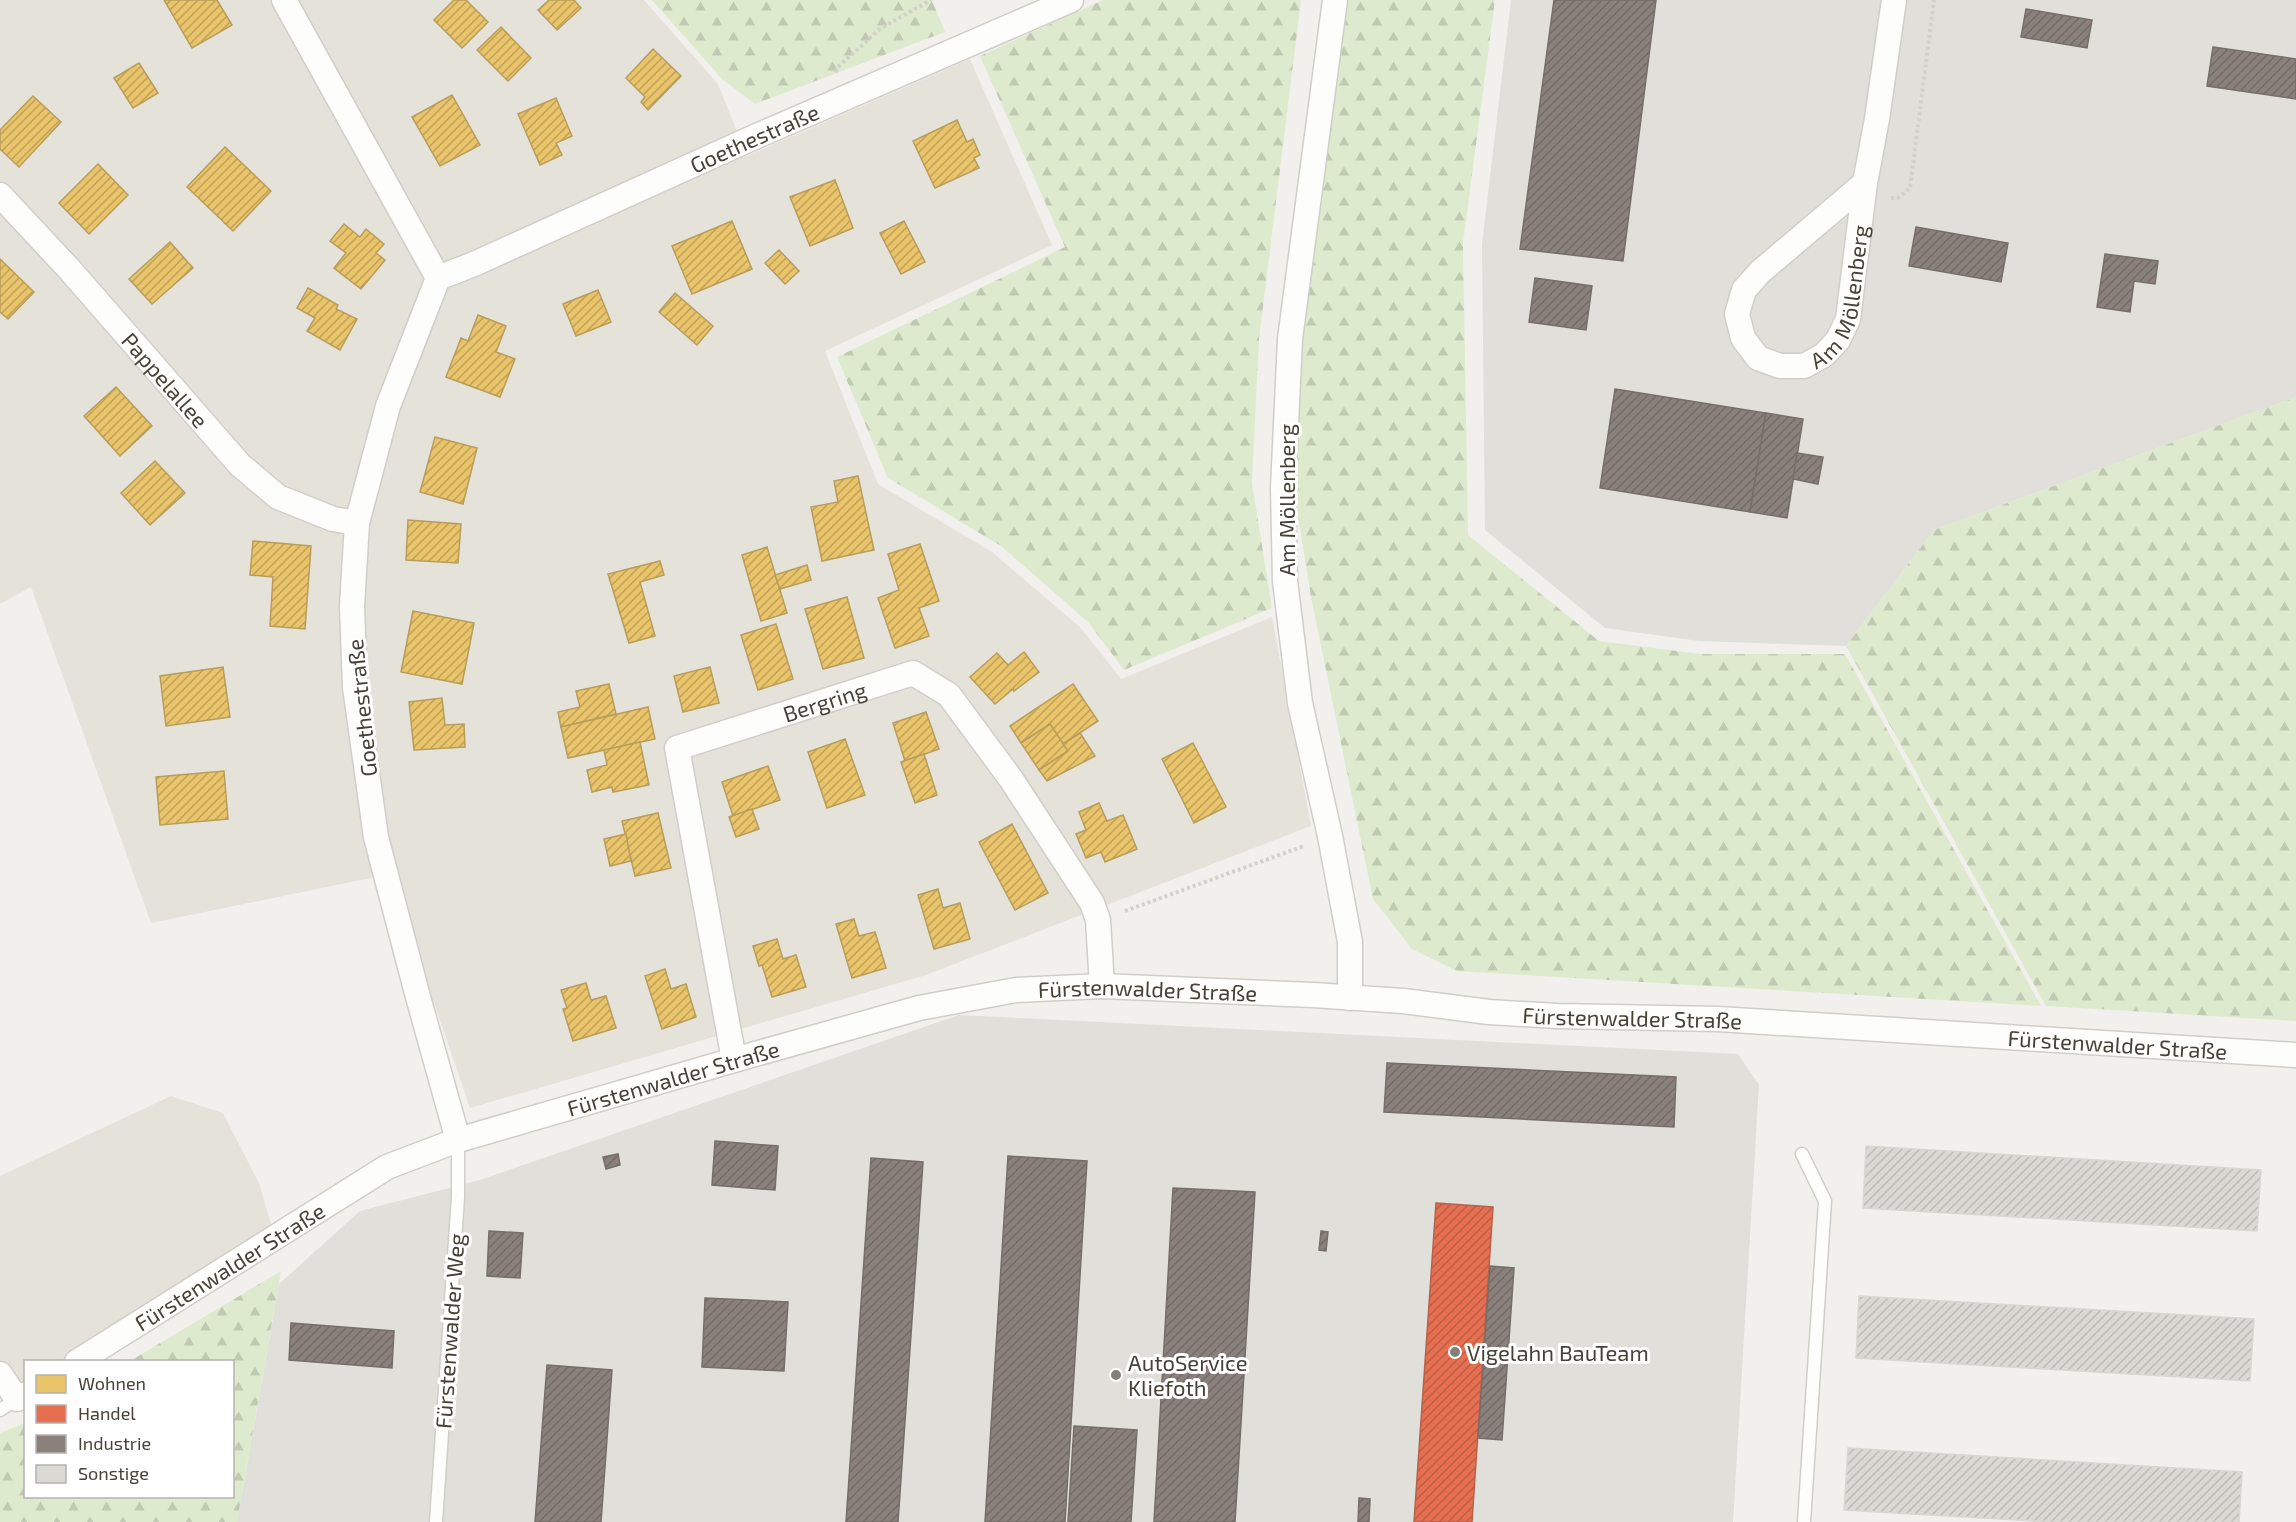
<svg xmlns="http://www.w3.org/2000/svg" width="2296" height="1522" font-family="'Exo 2',sans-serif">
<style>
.residential{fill:#e5e2da}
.industrial{fill:#e1dfda}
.forest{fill:url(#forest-firs)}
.homes{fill:url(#homes-hatch);stroke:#b89d5b;stroke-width:1.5}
.shops{fill:url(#shops-hatch);stroke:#b7624a;stroke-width:1.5}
.industry{fill:url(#industry-hatch);stroke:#766e68;stroke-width:1.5}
.building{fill:url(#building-hatch);stroke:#d9d7d2;stroke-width:1.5}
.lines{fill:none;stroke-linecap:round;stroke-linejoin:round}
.service-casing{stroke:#cfcec9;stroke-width:15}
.minor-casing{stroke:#cfcec9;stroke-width:27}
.path{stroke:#d1d0cb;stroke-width:4;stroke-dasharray:3 3;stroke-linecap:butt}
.service{stroke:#fdfdfc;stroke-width:12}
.minor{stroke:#fdfdfc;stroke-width:24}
.poi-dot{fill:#827f77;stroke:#fff;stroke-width:2}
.labels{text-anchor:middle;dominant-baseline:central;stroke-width:6;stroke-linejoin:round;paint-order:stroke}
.street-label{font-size:22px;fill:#474238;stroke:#fff}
.poi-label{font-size:22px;fill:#474238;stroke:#fff;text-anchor:start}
</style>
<defs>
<pattern id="forest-firs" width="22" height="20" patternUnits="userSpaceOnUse" patternTransform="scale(1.5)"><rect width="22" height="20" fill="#deeace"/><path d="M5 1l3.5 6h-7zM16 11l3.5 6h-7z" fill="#c0cab2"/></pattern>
<pattern id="homes-hatch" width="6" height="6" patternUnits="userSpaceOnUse" patternTransform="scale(1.5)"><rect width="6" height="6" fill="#e9c46a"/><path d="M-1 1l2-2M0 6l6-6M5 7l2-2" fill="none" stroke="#bfa158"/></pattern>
<pattern id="shops-hatch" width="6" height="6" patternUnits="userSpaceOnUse" patternTransform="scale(1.5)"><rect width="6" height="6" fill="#e76f51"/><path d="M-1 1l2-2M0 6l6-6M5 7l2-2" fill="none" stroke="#bd5d44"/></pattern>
<pattern id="industry-hatch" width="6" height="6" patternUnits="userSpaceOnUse" patternTransform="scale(1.5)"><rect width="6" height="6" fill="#8a817c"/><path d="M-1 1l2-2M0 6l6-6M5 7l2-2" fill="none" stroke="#736b67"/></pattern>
<pattern id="building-hatch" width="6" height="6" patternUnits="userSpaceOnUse" patternTransform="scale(1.5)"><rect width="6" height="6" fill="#dad9d4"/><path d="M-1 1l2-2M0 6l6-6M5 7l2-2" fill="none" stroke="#bcbbb7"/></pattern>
</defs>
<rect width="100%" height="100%" fill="#f1f0ec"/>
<g class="residential">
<path d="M0,0H644L718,84L747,156L970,59L1052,245L825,351L878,484L992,552L1081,628L1121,679L1272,617L1311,826L926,975L470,1108L390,874L151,923L31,587L0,604Z"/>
<path d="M171,1096L223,1113L259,1183L273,1231L65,1361L26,1362L25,1384L0,1397V1176Z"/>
</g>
<g class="industrial">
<path d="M1511,0H2296V397L1934,530L1846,646L1699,641L1605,628L1485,530L1482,244Z"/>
<path d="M959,1015L1738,1054L1759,1085L1733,1522H237L279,1284L360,1211L480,1180Z"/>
</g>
<g class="forest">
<path d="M652,0H932L945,32L755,104L722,79Z"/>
<path d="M1103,0H1301L1259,339L1252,483L1272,608L1124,670L1088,622L1001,546L888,478L837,357L1065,247L980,56Z"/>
<path d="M1348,0H1495L1463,243L1468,535L1599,641L1700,654H1845L2041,1006L1457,971L1412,949L1373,899L1311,597L1292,478L1298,339Z"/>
<path d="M2296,397V1021L2046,1006L1846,646L1934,530Z"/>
<path d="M281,1271L237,1522H0V1433L25,1423L26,1496H232V1362L130,1361Z"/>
</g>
<g class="homes">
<path d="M164,0H217L232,25L192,48Z"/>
<path d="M454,0H466L488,22L462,48L434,20Z"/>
<path d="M549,0H574L581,8L557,30L538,10Z"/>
<path d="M501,27L531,58L508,81L477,50Z"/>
<path d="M653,49L681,76L648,110L641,102L645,97L626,78Z"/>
<path d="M139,63L158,93L133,108L114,78Z"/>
<path d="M452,95L480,145L440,166L412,117Z"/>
<path d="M33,96L61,122L19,167L0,149V130Z"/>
<path d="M556,98L572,136L556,143L562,155L540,165L518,114Z"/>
<path d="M957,120L967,142L973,139L980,155L974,158L979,168L935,188L913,141Z"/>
<path d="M225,147L271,191L233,231L187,187Z"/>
<path d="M98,164L128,195L89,234L59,203Z"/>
<path d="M835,180L853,228L810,246L790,197Z"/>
<path d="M732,221L752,269L692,294L672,246Z"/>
<path d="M904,221L925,262L901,274L880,233Z"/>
<path d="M344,224L360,237L366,229L384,244L376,253L385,260L361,289L334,268L346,253L330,241Z"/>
<path d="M170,242L193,268L152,304L129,279Z"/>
<path d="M779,250L799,271L785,284L765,263Z"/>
<path d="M0,259L34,292L8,319L0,312Z"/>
<path d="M308,288L338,305L336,309L357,319L340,350L307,331L315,318L297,308Z"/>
<path d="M598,290L611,322L576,336L563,304Z"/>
<path d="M675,293L713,326L697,345L659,312Z"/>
<path d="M478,315L506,326L496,352L515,359L500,397L446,377L461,338L468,341Z"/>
<path d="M116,387L152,426L120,456L84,416Z"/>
<path d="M435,437L477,448L463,504L420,492Z"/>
<path d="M155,461L185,493L150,525L121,493Z"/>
<path d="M858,476L874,550L822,561L811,507L838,502L834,481Z"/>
<path d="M408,520L461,524L458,563L406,560Z"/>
<path d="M253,541L311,546L305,629L270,626L273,577L250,575Z"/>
<path d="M920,544L939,601L919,608L929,636L895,648L878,598L899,590L888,554Z"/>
<path d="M767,547L787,613L761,621L742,555Z"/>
<path d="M660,561L664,575L640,582L655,636L629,643L608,574Z"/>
<path d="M807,565L811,580L780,589L775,575Z"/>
<path d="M847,597L864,658L823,669L805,609Z"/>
<path d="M413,611L474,623L462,684L401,672Z"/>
<path d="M776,624L793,679L758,690L741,635Z"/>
<path d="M1024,652L1039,672L1014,691L1013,689L995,704L970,677L997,653L1008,665Z"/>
<path d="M223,667L230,717L166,726L160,676Z"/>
<path d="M710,667L719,703L683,712L674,676Z"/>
<path d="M609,684L616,714L561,727L558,712L580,707L576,691Z"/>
<path d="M1073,684L1098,721L1063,744L1050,724L1021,743L1010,726Z"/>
<path d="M442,698L445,725L464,724L465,747L414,750L409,702Z"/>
<path d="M648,707L655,739L568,758L561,727Z"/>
<path d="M926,712L939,749L905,761L893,723Z"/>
<path d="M1050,724L1068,751L1039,770L1021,743Z"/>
<path d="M1080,733L1095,756L1047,781L1039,770L1068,751L1063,744Z"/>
<path d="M845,739L865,795L827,808L808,752Z"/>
<path d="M640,742L649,785L613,792L612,787L592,792L587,770L607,765L604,750Z"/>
<path d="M1193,743L1226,807L1194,823L1162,759Z"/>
<path d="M924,754L937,795L915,803L901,762Z"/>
<path d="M768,766L780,800L733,816L722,782Z"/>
<path d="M224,771L228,819L160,825L156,777Z"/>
<path d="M1099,803L1107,821L1123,815L1137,849L1105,862L1101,852L1086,858L1076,834L1086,830L1079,812Z"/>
<path d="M752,809L759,829L736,837L729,817Z"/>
<path d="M658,813L671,868L635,876L622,821Z"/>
<path d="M1012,824L1048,893L1015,910L979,842Z"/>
<path d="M626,834L631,861L610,866L604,839Z"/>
<path d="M938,889L943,908L960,903L970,939L934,949L918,895Z"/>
<path d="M854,919L859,936L875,932L886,968L852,978L836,924Z"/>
<path d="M777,939L783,959L796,955L806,987L772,997L762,965L759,966L753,946Z"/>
<path d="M665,969L671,989L686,984L696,1017L662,1029L645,976Z"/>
<path d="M586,983L591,1000L606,996L616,1028L573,1041L563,1009L567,1008L561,990Z"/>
</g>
<path class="shops" d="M1436,1203L1493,1207L1472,1522H1414Z"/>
<g class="industry">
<path d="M1554,0H1656L1623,261L1520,249Z"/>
<path d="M2026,9L2092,20L2087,48L2021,37Z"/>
<path d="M2213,47L2296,59V99L2207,86Z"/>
<path d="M1916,227L2008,243L2001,282L1909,266Z"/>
<path d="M2105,254L2158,261L2155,284L2134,281L2130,312L2097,307Z"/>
<path d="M1535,278L1592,286L1586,330L1529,322Z"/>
<path d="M1615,389L1766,413L1750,512L1600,488Z"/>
<path d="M1766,413L1803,419L1787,518L1750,512Z"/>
<path d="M1797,453L1823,457L1818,484L1793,479Z"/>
<path d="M1387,1063L1676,1077L1674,1127L1384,1112Z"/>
<path d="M715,1141L778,1146L775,1190L712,1185Z"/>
<path d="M618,1154L620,1165L606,1169L603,1157Z"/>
<path d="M1008,1156L1087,1161L1065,1522H985Z"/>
<path d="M871,1158L923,1162L898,1522H846Z"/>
<path d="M1173,1188L1255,1192L1235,1522H1154Z"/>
<path d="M489,1231L523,1233L520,1278L487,1276Z"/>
<path d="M1321,1231L1328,1232L1326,1251L1319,1250Z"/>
<path d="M1490,1266L1514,1268L1502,1440L1478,1438Z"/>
<path d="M705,1298L788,1302L784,1371L702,1367Z"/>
<path d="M291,1323L394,1331L392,1368L289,1360Z"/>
<path d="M547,1365L612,1370L601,1522H535Z"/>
<path d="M1074,1426L1137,1430L1131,1522H1068Z"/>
<path d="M1359,1498L1370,1499L1369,1522H1358Z"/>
</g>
<g class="building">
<path d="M1866,1146L2261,1170L2257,1231L1863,1208Z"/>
<path d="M1859,1296L2254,1319L2250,1381L1856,1358Z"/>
<path d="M1848,1448L2242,1472L2239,1522H2050L1844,1510Z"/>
</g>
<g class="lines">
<g class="service-casing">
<g id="service">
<path d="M1802,1154L1825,1201L1804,1522"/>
<path d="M0,1410L17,1399"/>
<path d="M436,1522L458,1197V1140"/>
</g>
</g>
<g class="minor-casing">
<g id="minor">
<path d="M284,0L438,278"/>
<path d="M1335,0L1290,339L1283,488L1285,581L1300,703L1330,836L1350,942V998"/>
<path id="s1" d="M1865,183L1760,272L1744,290L1737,314L1743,338L1758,358L1780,366H1804L1824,355L1838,340L1848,319L1865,183L1877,119L1894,0"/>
<path id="s2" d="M0,195L70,270L240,465L278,497L333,519L357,523"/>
<path id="s3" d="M734,1060L677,748L913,673L949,695L1011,779L1092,903L1098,920L1102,986"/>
<path id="s4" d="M458,1140L418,997L376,837L355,687L352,606L357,523L388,406L438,278L474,264L750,139L1071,0"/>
<path id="s5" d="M77,1362L387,1167L458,1140L734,1060L919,1008L1016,990L1102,986L1313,995L1403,1001L1489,1012L1557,1016L1718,1019L2296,1055"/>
<path d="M0,1374L17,1399L26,1394"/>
</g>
</g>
<g class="path">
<path d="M835,72L840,65L881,28L931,0"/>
<path d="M1891,198H1898L1910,188L1934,0"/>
<path d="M1125,911L1304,846"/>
</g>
<use href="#service" class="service"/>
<use href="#minor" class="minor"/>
</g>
<g class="poi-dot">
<circle cx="1455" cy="1352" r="6"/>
<circle cx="1116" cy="1375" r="6"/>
</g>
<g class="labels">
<g class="street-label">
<text stroke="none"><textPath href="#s4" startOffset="1234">Goethestraße</textPath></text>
<text stroke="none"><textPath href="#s1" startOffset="369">Am Möllenberg</textPath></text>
<text stroke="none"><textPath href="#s2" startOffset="248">Pappelallee</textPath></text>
<text transform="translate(1286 500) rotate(-90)">Am Möllenberg</text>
<text stroke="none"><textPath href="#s3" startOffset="472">Bergring</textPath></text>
<text transform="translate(361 708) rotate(-96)">Goethestraße</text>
<text stroke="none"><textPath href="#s5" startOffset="1152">Fürstenwalder Straße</textPath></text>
<text stroke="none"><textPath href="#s5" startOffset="1638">Fürstenwalder Straße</textPath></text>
<text stroke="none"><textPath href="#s5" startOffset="2124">Fürstenwalder Straße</textPath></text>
<text stroke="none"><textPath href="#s5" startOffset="666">Fürstenwalder Straße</textPath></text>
<text stroke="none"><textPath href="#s5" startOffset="180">Fürstenwalder Straße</textPath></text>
<text transform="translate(449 1331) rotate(-86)">Fürstenwalder Weg</text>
</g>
<g class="poi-label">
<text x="1467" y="1352">Vigelahn BauTeam</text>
<text x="1128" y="1362">AutoService<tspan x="1128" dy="25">Kliefoth</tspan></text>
</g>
</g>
<rect x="24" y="1360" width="210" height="138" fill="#ffffff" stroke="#b5b3af" stroke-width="1.5"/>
<rect x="36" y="1375" width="30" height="18" fill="#e9c46a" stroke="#b5b3af" stroke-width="1.5"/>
<text x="78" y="1390" font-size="18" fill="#474238">Wohnen</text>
<rect x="36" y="1405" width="30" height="18" fill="#e76f51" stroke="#b5b3af" stroke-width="1.5"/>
<text x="78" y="1420" font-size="18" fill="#474238">Handel</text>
<rect x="36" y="1435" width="30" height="18" fill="#8a817c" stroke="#b5b3af" stroke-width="1.5"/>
<text x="78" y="1450" font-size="18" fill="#474238">Industrie</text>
<rect x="36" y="1465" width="30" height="18" fill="#dad9d4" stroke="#b5b3af" stroke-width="1.5"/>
<text x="78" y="1480" font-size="18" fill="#474238">Sonstige</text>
</svg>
